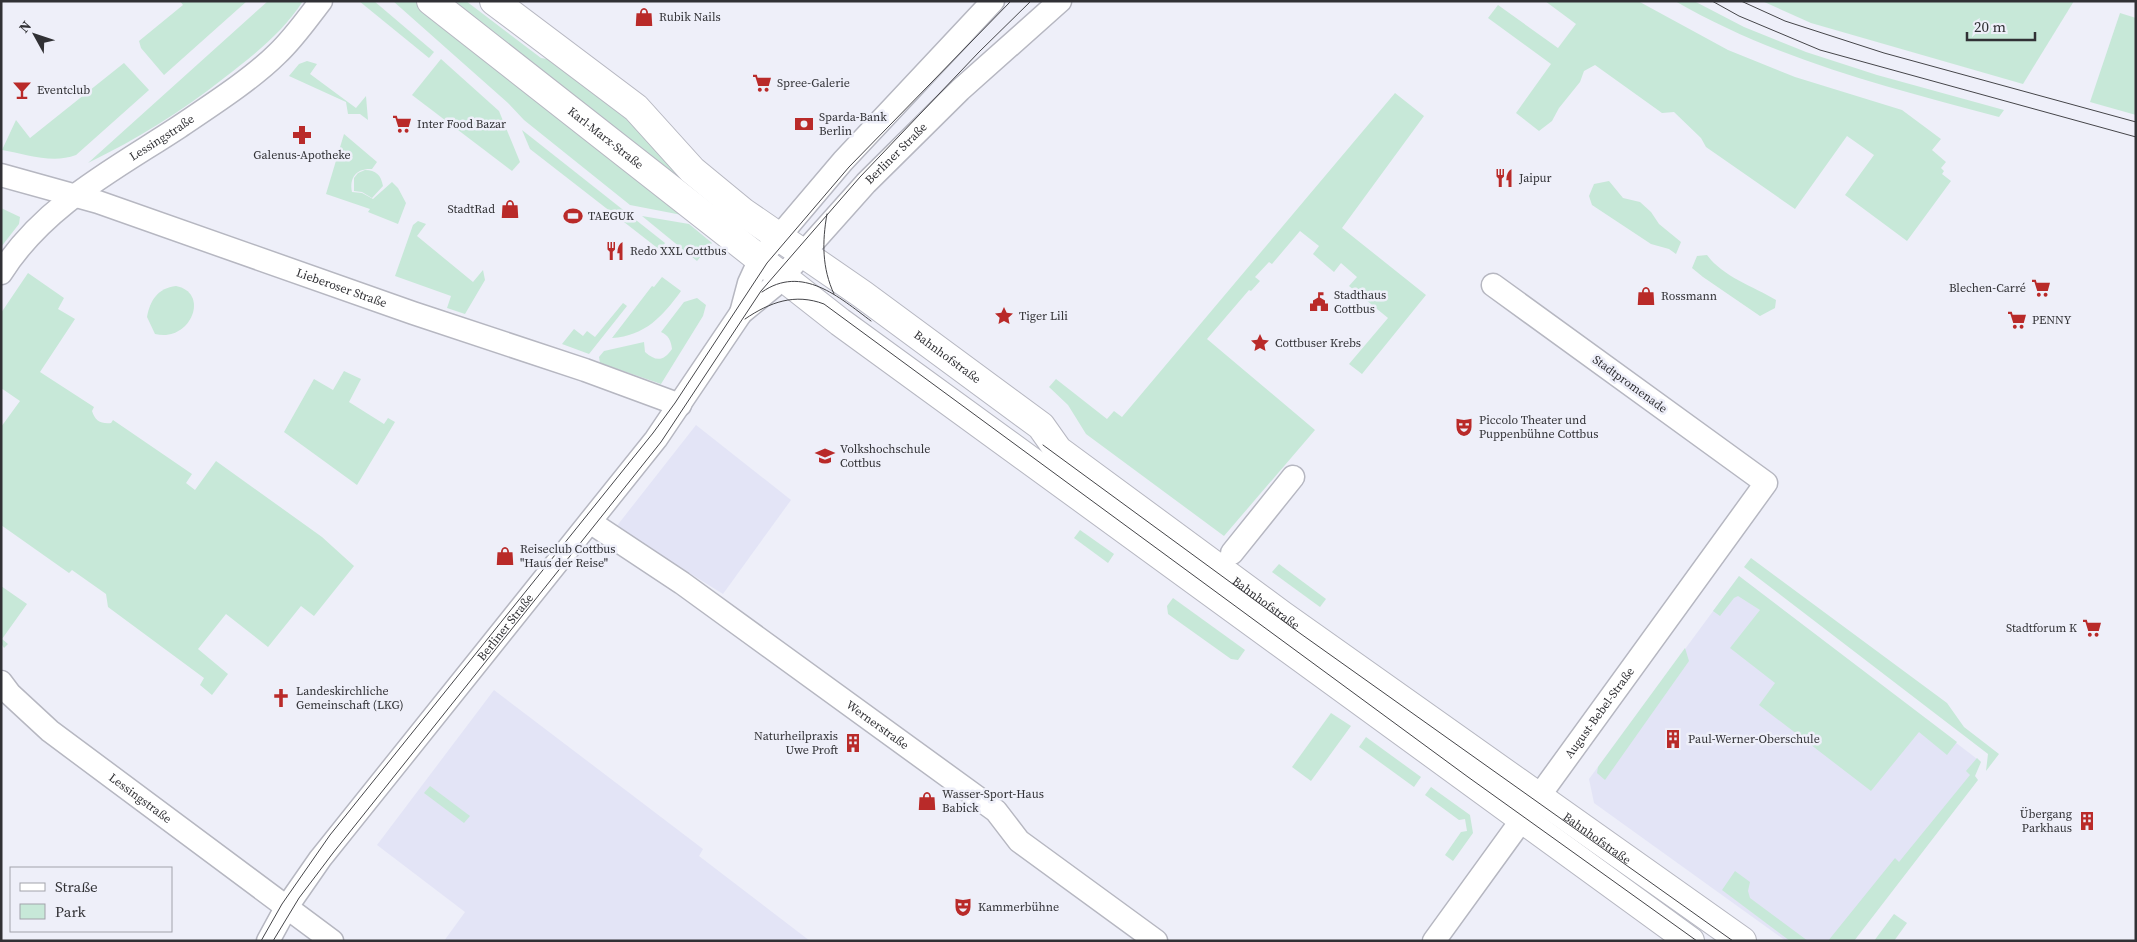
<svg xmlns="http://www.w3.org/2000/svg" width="2137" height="942" font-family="'Source Serif 4',serif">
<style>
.built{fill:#e3e4f6}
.green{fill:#c7e8d8}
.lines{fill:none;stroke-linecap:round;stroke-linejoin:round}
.street-casing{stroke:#b6b7c1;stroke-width:25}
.secondary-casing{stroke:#b6b7c1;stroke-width:30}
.street{stroke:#fff;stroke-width:22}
.secondary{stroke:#fff;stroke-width:28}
.tram{stroke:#454549;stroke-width:1}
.labels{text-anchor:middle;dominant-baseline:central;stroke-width:5;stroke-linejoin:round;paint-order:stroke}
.poi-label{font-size:12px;fill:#313135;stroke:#eeeff9;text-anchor:start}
.street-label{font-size:12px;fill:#313135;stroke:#eeeff9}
</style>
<rect width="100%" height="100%" fill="#eeeff9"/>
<g class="built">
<path d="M696,425L791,500L723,594L616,527Z"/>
<path d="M1739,576L1981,762L1839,941H1786L1594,803L1589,779Z"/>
<path d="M494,690L703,849L699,856L810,941H444L465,912L377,845Z"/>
</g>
<g class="green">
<path d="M180,1H247L164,75L141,48L139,41L183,5Z"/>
<path d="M268,1H303C282,33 254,55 224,78C181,112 137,139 88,163Z"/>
<path d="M359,1H374L434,52L429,58Z"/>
<path d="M393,1H416L687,216L630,205L524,120L508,103Z"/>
<path d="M450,1H466L541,58L553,60L630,122L684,176L678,181Z"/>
<path d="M1545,1H1638L1728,50L1795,77L1902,110L1941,139L1932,150L1946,162L1941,168L1944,171L1942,174L1951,181L1907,241L1845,195L1874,155L1847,136L1795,209L1706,147L1701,138L1674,112L1662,113L1595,65L1584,71L1580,82L1559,108L1552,121L1539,131L1516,113L1551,64L1488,18L1498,5L1558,48L1576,24Z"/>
<path d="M1675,1H1694L1744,27L1806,52L1877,75L2004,110L1999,117C1887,87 1777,60 1675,1Z"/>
<path d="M1762,1H2074L2023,84L1811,23Z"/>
<path d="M2120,13L2136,18V115L2090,102Z"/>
<path d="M441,59L499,111L520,162L512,171L412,95Z"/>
<path d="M307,61L317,64L310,74L356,108L366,96L368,120L360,114H348L346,102L289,76L299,64Z"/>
<path d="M124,63L149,90L76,155C52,164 26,154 2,150L16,120L30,138Z"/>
<path d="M1395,93L1424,116L1342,228L1426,295L1362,374L1349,364L1388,318L1349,286L1357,277L1341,263L1334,272L1313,254L1319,246L1300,231L1272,264L1269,262L1255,277L1260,281L1251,291L1249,290L1207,339L1315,430L1224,536L1086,434L1068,405L1049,387L1056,379L1107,419L1114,411L1122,417Z"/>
<path d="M522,130L665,243L660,250L530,149Z"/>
<path d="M344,134L377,162L372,169C357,168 349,177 352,192L362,193L373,199L392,182L398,188L406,203L398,224L368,212L370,209L326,194Z"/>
<path d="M365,170C376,170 381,175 383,186L372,198L362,192L354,191V178L358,173Z"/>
<path d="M1609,181L1623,198L1640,202L1651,212L1659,224L1681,242L1676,254L1669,249L1651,244L1592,205L1589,196L1594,184Z"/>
<path d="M1,208L20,217L19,224L1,247Z"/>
<path d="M642,216L689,224L712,243L697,261Z"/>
<path d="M418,221L426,224L417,236L473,282L483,270L485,280L465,314L447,308L451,296L395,276L413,225Z"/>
<path d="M1707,255C1723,277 1753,286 1776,300L1775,308L1760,316L1703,277L1692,268L1697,256Z"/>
<path d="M28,273L64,298L58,309L75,319L40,372L94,407L92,411C95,421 101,424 111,423L113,420L192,474L186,483L195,490L216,461L322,537L354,566L314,616L301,606L268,647L226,614L198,649L228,674L212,695L200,685L204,678L108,607L106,594L72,570L69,573L1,525V427L20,401L1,388V313Z"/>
<path d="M662,277L681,291C663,316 645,336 612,338L652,286L654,287Z"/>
<path d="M176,286C211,293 190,343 155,334L147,317C150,300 158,288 176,286Z"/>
<path d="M697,298L706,305L703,316L661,384L600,363L599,357L604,351L644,342L645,352C656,362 664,361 672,349C671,340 668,335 661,332L684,302Z"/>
<path d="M623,303L627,306L589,354L562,344L574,329L583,336L587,331L595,337Z"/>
<path d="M344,371L361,379L349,402L384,424L388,418L395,422L357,485L284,432L314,379L333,390Z"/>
<path d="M1080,530L1114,554L1108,563L1074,538Z"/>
<path d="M1751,558L1947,703L1964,727L1999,754L1986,771L1988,754L1744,567Z"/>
<path d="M1279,564L1326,599L1320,607L1272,572Z"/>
<path d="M1739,576L1957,742L1947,755L1919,732L1871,791L1759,705L1775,683L1730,648L1760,610L1738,596L1734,598L1720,616L1713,611Z"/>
<path d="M1,586L27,604L2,639L8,644L4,648L1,643Z"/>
<path d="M1173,598L1245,650L1238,660L1231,659L1168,614L1167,606Z"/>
<path d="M1685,648L1689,661L1605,780L1597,773L1598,767Z"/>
<path d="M1331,713L1351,726L1311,781L1292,767Z"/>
<path d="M1366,737L1421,777L1414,787L1359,747Z"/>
<path d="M1977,758L1981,762L1975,776L1978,780L1854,941H1828L1895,858L1899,862L1970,775L1966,771Z"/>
<path d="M430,786L470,816L464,823L424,793Z"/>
<path d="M1431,787L1470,815L1473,833L1453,861L1445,855L1461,832L1467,831L1465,819L1459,820L1425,795Z"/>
<path d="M1735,871L1750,882L1748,891L1750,898L1808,941H1790L1722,890Z"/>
<path d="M1894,914L1907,923L1894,941H1874Z"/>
</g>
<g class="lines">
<g class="street-casing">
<g id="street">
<path id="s1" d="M1,175L98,202L413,313L585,370L680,405"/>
<path id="s2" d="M1,273C44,205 115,169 179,127C210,106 252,79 277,54C294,38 307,19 321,1"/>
<path d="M741,313L749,283L760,259L843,161L993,1"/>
<path id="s3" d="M590,522L682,583L996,811L1019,841L1156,941"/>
<path d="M1232,553L1293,477"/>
<path id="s4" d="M1,682L10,694L50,731L332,941"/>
<path id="s5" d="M268,941L286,908L320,859L656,439L741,313L774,286L866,183L960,90L1060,1"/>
<path id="s6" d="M1434,941L1766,483L1493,285"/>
</g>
</g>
<g class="secondary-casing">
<g id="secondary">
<path id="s7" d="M431,1L840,322L1690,941"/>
<path id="s8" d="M494,1L636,108L692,170L743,212L862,294L1041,426L1058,450L1282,615L1742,941"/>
</g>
</g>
<use href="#street" class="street"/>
<use href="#secondary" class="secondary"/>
<g class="tram">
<path d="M1712,1L1739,16L1820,50L2136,137"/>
<path d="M1741,1L1785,21L1884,53L2136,122"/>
<path d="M827,214C822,242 822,268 834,294"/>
<path d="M762,292C802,264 839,297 871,321"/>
<path d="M745,319C770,302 795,293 824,304L1468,777L1697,941"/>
<path d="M1043,445L1301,634L1733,941"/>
<path d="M261,941L282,904L330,835L653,433L675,403L767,263L849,167L1011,1"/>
<path d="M273,941L299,898L333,853L661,442L761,291L860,177L979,52L1031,1"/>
</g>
</g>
<defs>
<g id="shop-bare" transform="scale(1.5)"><path d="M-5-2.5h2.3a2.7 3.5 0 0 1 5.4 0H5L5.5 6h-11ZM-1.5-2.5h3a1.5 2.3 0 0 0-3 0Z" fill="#b92a29" stroke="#eeeff9" stroke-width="2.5" paint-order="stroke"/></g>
<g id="supermarket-bare" transform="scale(1.5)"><path d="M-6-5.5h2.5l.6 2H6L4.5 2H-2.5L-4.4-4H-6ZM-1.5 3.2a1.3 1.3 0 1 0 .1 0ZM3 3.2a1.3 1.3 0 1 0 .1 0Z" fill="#b92a29" stroke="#eeeff9" stroke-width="2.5" paint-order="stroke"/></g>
<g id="bar-bare" transform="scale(1.5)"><path d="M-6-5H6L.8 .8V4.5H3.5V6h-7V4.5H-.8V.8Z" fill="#b92a29" stroke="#eeeff9" stroke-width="2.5" paint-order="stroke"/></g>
<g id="bank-bare" transform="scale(1.5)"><path d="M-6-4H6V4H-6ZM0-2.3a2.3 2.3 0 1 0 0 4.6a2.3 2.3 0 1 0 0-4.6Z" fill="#b92a29" stroke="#eeeff9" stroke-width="2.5" paint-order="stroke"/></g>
<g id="pharmacy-bare" transform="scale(1.5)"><path d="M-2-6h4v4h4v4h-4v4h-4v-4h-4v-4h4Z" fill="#b92a29" stroke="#eeeff9" stroke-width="2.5" paint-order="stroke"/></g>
<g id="restaurant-bare" transform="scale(1.5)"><path d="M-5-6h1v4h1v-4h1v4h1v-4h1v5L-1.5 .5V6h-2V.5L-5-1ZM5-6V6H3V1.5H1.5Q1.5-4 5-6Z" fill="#b92a29" stroke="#eeeff9" stroke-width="2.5" paint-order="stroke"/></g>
<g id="stadium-bare" transform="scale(1.5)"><path d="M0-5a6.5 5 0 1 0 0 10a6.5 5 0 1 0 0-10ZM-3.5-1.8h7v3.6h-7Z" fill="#b92a29" stroke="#eeeff9" stroke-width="2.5" paint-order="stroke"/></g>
<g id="civic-bare" transform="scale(1.5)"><path d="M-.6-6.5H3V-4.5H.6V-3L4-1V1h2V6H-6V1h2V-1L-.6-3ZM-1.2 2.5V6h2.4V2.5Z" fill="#b92a29" stroke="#eeeff9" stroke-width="2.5" paint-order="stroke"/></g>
<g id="sight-bare" transform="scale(1.5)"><path d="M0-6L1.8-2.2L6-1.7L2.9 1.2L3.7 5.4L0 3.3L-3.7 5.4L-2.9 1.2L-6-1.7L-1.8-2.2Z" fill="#b92a29" stroke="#eeeff9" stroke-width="2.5" paint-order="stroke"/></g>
<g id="theatre-bare" transform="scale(1.5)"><path d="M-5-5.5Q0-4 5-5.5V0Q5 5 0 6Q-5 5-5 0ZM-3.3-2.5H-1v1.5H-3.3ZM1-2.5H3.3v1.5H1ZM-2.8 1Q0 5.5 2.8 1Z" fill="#b92a29" stroke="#eeeff9" stroke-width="2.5" paint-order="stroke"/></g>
<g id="university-bare" transform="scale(1.5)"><path d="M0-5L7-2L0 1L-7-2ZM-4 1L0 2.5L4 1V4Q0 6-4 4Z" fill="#b92a29" stroke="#eeeff9" stroke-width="2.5" paint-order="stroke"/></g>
<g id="church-bare" transform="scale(1.5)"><path d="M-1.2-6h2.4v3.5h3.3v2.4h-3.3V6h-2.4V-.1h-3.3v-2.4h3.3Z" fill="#b92a29" stroke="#eeeff9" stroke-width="2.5" paint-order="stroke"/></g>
<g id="building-bare" transform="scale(1.5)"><path d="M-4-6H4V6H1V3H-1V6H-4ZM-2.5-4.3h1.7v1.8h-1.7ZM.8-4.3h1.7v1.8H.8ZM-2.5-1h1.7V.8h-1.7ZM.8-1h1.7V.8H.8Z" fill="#b92a29" stroke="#eeeff9" stroke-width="2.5" paint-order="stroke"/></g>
</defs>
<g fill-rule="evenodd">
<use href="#shop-bare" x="644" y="17"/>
<use href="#supermarket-bare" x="762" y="83"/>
<use href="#bar-bare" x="22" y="90"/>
<use href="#supermarket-bare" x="402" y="124"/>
<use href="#bank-bare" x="804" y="124"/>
<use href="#pharmacy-bare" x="302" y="135"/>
<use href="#restaurant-bare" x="1504" y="178"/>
<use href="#shop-bare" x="510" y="209"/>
<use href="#stadium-bare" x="573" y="216"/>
<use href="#restaurant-bare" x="615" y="251"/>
<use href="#supermarket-bare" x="2041" y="288"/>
<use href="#shop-bare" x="1646" y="296"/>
<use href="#civic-bare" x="1319" y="302"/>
<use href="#sight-bare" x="1004" y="316"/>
<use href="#supermarket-bare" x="2017" y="320"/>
<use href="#sight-bare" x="1260" y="343"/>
<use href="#theatre-bare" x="1464" y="427"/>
<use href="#university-bare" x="825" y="456"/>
<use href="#shop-bare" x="505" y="556"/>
<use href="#supermarket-bare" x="2092" y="628"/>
<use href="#church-bare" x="281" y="698"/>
<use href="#building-bare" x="1673" y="739"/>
<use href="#building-bare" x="853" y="743"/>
<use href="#shop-bare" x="927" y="801"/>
<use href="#building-bare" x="2087" y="821"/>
<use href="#theatre-bare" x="963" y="907"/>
</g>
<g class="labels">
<g class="poi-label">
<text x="659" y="17">Rubik Nails</text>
<text x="777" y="83">Spree-Galerie</text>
<text x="37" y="90">Eventclub</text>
<text x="819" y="117">Sparda-Bank<tspan x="819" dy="14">Berlin</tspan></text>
<text x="417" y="124">Inter Food Bazar</text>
<text x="302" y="155" text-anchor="middle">Galenus-Apotheke</text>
<text x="1519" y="178">Jaipur</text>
<text x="495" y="209" text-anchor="end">StadtRad</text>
<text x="588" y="216">TAEGUK</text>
<text x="630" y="251">Redo XXL Cottbus</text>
<text x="2026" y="288" text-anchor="end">Blechen-Carré</text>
<text x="1334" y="295">Stadthaus<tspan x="1334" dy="14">Cottbus</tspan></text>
<text x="1661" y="296">Rossmann</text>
<text x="1019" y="316">Tiger Lili</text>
<text x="2032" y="320">PENNY</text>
<text x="1275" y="343">Cottbuser Krebs</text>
<text x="1479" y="420">Piccolo Theater und<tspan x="1479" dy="14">Puppenbühne Cottbus</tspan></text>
<text x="840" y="449">Volkshochschule<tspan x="840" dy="14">Cottbus</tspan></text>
<text x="520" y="549">Reiseclub Cottbus<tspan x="520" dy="14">"Haus der Reise"</tspan></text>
<text x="2077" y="628" text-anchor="end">Stadtforum K</text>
<text x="296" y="691">Landeskirchliche<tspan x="296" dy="14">Gemeinschaft (LKG)</tspan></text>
<text x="838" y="736" text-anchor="end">Naturheilpraxis<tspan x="838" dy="14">Uwe Proft</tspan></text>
<text x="1688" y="739">Paul-Werner-Oberschule</text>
<text x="942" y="794">Wasser-Sport-Haus<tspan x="942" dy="14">Babick</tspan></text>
<text x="2072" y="814" text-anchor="end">Übergang<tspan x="2072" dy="14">Parkhaus</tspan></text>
<text x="978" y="907">Kammerbühne</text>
</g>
<g class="street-label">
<text stroke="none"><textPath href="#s2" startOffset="212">Lessingstraße</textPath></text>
<text stroke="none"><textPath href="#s7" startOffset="222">Karl-Marx-Straße</textPath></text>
<text stroke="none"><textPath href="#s5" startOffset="1010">Berliner Straße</textPath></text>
<text stroke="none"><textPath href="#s1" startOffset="359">Lieberoser Straße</textPath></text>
<text stroke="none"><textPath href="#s8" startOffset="578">Bahnhofstraße</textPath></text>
<text transform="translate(1630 384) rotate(36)">Stadtpromenade</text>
<text stroke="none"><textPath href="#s8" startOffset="982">Bahnhofstraße</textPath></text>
<text stroke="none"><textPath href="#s5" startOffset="394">Berliner Straße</textPath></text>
<text stroke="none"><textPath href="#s6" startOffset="282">August-Bebel-Straße</textPath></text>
<text stroke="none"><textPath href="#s3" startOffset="352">Wernerstraße</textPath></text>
<text stroke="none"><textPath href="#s4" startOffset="182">Lessingstraße</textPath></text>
<text stroke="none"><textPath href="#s8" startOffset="1388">Bahnhofstraße</textPath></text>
</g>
</g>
<rect width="2137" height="942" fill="none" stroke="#313135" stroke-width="5"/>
<rect x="10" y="867" width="162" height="65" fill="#eeeff9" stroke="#a2a3ab"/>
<rect x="20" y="883" width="25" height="8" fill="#ffffff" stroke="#a2a3ab"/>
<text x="55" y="892" font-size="15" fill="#313135">Straße</text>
<rect x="20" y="904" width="25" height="15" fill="#c7e8d8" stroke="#a2a3ab"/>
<text x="55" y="917" font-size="15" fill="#313135">Park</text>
<g transform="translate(35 35) rotate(310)" stroke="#eeeff9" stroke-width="4" paint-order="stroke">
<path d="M0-4L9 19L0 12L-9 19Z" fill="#313135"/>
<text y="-8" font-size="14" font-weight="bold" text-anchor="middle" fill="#313135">N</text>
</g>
<path d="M1967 32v8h68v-8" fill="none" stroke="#313135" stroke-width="2.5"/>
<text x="1974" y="32" font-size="15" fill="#313135" stroke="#eeeff9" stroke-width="4" paint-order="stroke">20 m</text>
</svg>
